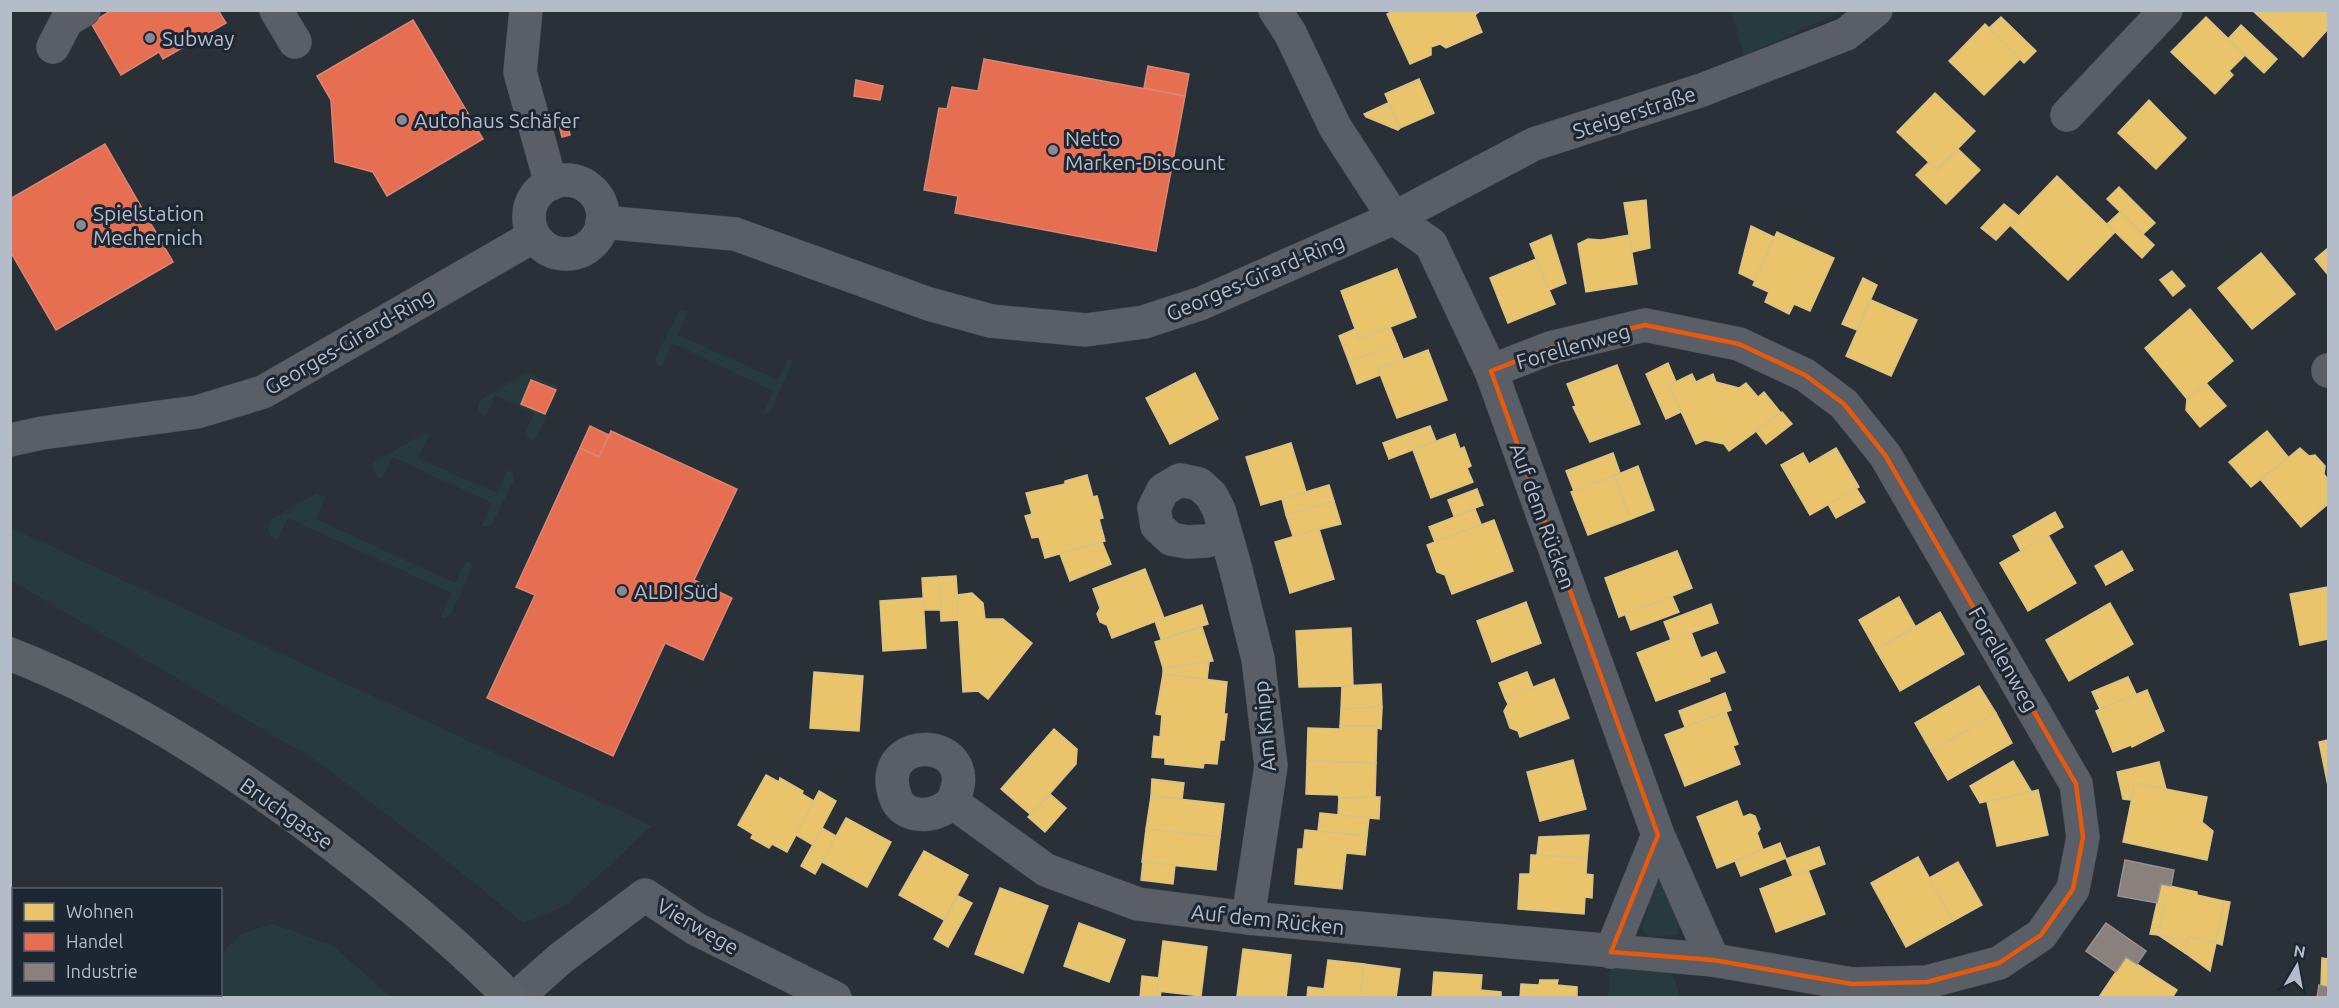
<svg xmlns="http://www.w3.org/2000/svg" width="2339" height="1008" font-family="Ubuntu,sans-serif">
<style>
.green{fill:#273a3e}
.homes{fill:#e9c46a;stroke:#d9c286;stroke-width:1.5}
.shops{fill:#e76f51;stroke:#d88675;stroke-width:1.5}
.industry{fill:#8a817c;stroke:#979393;stroke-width:1.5}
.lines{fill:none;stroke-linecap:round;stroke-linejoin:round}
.minor-casing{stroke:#484c53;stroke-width:34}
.major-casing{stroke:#484c55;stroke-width:34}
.minor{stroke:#5a5e66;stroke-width:33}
.major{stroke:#5c6168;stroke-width:33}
.marked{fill:none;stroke:#e8590c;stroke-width:4.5;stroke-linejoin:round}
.poi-dot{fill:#848b96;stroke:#1d2633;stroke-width:2}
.labels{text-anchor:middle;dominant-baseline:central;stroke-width:6;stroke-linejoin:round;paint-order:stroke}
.poi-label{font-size:21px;fill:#b4bcc9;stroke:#1d2633;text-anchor:start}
.street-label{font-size:21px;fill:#b4bcc9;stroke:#1d2633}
</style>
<rect width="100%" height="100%" fill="#2a3038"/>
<g class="green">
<path d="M1731,11V10L1844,11L1744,55Z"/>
<path d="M680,309L688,312L678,335L778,380L788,359L793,360L771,411L767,414H763L773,391L685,349L672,344L662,367L656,364L655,358Z"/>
<path d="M527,373L557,386L556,390L532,380L521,403L548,416L534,440L524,435L534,413L495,395L485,418C477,413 476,405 483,398Z"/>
<path d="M423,434L429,435L418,458L497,493L508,470L513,473L514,480L492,524L487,527L482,526L492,503L393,457L382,479L377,477L372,466L375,462Z"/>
<path d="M317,493L326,497L316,519L455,583L466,562H471L472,567L451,614L445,618L441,616L451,593L288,518L277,541C268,535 265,528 272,519Z"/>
<path d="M11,528L652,826L568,904L523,923L426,844L315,760L11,580Z"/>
<path d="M1657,881L1662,882L1680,926L1677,935L1649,937L1642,930L1655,882Z"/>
<path d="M272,924L332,945L391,997H170L173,995L220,994L221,953L243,933Z"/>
<path d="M1611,964L1671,968L1680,997L1608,998Z"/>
</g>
<g class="homes">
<path d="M1395,10H1481L1475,15L1482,32L1446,48L1440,44L1431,47V55L1410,64L1387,14Z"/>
<path d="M2252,10H2328V29L2303,57Z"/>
<path d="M2001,17L2036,51L2024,63L1989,28Z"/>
<path d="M2206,17L2245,55L2229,71L2233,75L2215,94L2171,52Z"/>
<path d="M1985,24L2020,59L1984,95L1949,61Z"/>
<path d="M2241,25L2277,59L2264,73L2228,39Z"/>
<path d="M1419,79L1434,113L1400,128L1385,94Z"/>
<path d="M1935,93L1975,131L1937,170L1897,132Z"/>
<path d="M2149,100L2186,138L2156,169L2118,133Z"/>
<path d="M1388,103L1400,128L1398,130L1366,117L1364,114Z"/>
<path d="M1958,149L1980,170L1946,204L1916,175L1929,162L1937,170Z"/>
<path d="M2057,176L2115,232L2068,280L2010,225Z"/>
<path d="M2119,187L2155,223L2143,234L2107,199Z"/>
<path d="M1646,200L1650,248L1632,252L1624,203Z"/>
<path d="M2004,204L2019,216L1996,240L1981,228Z"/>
<path d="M2120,212L2154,245L2142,258L2107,224Z"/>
<path d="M1751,226L1774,237L1755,281L1739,273Z"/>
<path d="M1777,232L1834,258L1810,311L1794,304L1789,314L1765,302L1769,292L1753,285Z"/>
<path d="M1551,235L1566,283L1549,290L1530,244Z"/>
<path d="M1629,235L1637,284L1586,292L1578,244L1588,239L1601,240Z"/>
<path d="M2328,248V275L2315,259Z"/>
<path d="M2261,253L2295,294L2252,329L2218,288Z"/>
<path d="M1536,259L1555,304L1508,323L1490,278Z"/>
<path d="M1397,269L1416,317L1359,339L1341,291Z"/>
<path d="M2172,271L2185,286L2173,296L2160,280Z"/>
<path d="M1863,278L1877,285L1857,330L1842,324Z"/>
<path d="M1871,300L1917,320L1891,376L1846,356Z"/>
<path d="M2190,309L2233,361L2187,399L2145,348Z"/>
<path d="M1390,327L1397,344L1349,362L1339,336L1355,329L1359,339Z"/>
<path d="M1397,344L1403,359L1378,369L1380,375L1357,384L1349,362Z"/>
<path d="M1428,350L1447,400L1397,418L1378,369Z"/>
<path d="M1668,363L1676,382L1669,385L1681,412L1666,419L1646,374Z"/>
<path d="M1617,365L1640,424L1590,442L1573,407L1576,406L1567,384Z"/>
<path d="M1195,373L1218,419L1170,444L1146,398Z"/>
<path d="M1692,374L1696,382L1713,374L1716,382L1739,388L1746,383L1758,397L1764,392L1781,413L1729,451L1724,444L1705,440L1696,444L1669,385Z"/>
<path d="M2206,383L2226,406L2200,427L2186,410L2187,399Z"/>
<path d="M1782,412L1792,424L1766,444L1756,431Z"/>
<path d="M1430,426L1436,441L1389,459L1383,443Z"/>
<path d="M2267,431L2288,457L2251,487L2229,462Z"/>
<path d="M1455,434L1460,449L1464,447L1471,466L1467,468L1473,482L1431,498L1413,450Z"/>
<path d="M1291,443L1306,492L1261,505L1246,457Z"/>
<path d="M1836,448L1859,487L1810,515L1781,465L1803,453L1809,464Z"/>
<path d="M2300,448L2309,456L2315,455L2325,466L2324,474L2328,480V504L2301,527L2261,480Z"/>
<path d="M1613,453L1620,473L1574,491L1566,471Z"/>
<path d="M1638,466L1654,510L1631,519L1614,476Z"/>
<path d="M1087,475L1093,497L1097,496L1103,518L1099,519L1105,541L1045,558L1039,537L1032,538L1025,516L1032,514L1026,493L1065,484V481Z"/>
<path d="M1614,476L1631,519L1588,535L1571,492Z"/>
<path d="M1329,485L1334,501L1286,515L1282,499Z"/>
<path d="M1856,488L1865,502L1836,518L1828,504Z"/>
<path d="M1477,489L1483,505L1454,516L1448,500Z"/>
<path d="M1334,501L1341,524L1293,536L1286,515Z"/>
<path d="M1475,509L1481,524L1435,542L1429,527Z"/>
<path d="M2055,512L2063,527L2021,551L2013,536Z"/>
<path d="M1494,520L1513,571L1452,594L1445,575L1437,572L1427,545Z"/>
<path d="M1319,529L1334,579L1290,593L1275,542Z"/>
<path d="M2048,535L2076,583L2028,611L2000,563Z"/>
<path d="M1102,542L1111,564L1070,581L1060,554Z"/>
<path d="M1677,551L1692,588L1619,617L1605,578Z"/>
<path d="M2122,551L2133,570L2106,585L2095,566Z"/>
<path d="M1145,569L1164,618L1112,638L1107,625L1100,622L1097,614L1100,608L1093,589Z"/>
<path d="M956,576L959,620L941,621L939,577Z"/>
<path d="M939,577L941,610H924L922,578Z"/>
<path d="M2328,587V639L2300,645L2290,594Z"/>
<path d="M972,593L983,603L985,619H1003L1032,643L988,699L978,691L963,692L957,595Z"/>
<path d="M1672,596L1679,612L1631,630L1625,614Z"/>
<path d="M1899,597L1915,626L1876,650L1859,620Z"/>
<path d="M923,598L926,648L883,651L880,601Z"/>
<path d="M1526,602L1541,643L1492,662L1477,621Z"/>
<path d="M2110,603L2133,644L2069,681L2046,640Z"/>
<path d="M1711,604L1718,623L1671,640L1664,622Z"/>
<path d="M1202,605L1208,624L1161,639L1155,621Z"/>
<path d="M1940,612L1964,654L1900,691L1876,650Z"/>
<path d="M1202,627L1213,661L1163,668L1155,642Z"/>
<path d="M1351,628L1353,686L1299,687L1296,631Z"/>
<path d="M1691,632L1701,658L1716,652L1725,672L1709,678L1710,681L1656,701L1637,653Z"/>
<path d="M1209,662L1207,680L1163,674V668Z"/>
<path d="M814,672L863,676L859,731L810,728Z"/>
<path d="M1527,672L1533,687L1505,698L1499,683Z"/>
<path d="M1163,674L1227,682L1224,714H1227L1224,740H1220L1217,764L1204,763L1203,768L1165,764V758L1152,757L1154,736L1160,737L1162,715L1156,714Z"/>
<path d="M2128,677L2136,694L2100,709L2092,692Z"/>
<path d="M1554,679L1569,718L1520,737L1518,731L1510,728L1504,711L1508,704L1505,698Z"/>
<path d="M1381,684L1382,707L1341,709L1342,686Z"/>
<path d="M1979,686L1996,713L1931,751L1915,723Z"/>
<path d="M2147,690L2164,731L2132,747L2131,745L2113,752L2096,711Z"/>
<path d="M1725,693L1731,710L1685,727L1679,711Z"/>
<path d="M1382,707L1381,729L1377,728V726H1340L1341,709Z"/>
<path d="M1726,712L1738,744L1733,746L1740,764L1685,786L1665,735Z"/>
<path d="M1996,713L2012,743L1948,780L1931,751Z"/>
<path d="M1340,726H1377L1376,763L1307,761L1308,728L1340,729Z"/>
<path d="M1054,729L1077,749L1076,764L1031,815L1001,789Z"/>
<path d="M2328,740V786L2319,742Z"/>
<path d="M1573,760L1586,809L1540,821L1527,772Z"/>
<path d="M1307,761L1376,763L1375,798H1339L1338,795L1306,794Z"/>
<path d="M2013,761L2031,791L1980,803L1970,786Z"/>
<path d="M2159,762L2166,789L2135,783L2131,800L2123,799L2117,772Z"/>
<path d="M766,775L779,782L780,778L803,791L802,794L814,801L787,852L772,844L769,848L751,838L753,834L738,825Z"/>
<path d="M1152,779L1184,783L1182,799L1151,796Z"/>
<path d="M2135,783L2207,797L2202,822L2213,831L2207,860L2123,842Z"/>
<path d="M2038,790L2048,835L1997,846L1987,802Z"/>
<path d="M819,791L836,801L813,845L796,835Z"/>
<path d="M1050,794L1066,808L1045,832L1028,817Z"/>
<path d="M1151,796L1224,804L1220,837L1146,829Z"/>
<path d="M1374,797H1380L1379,819L1338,815L1339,798Z"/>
<path d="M1737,801L1743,817L1750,814L1755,816L1760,829L1757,833L1763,850L1717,868L1697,817Z"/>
<path d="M1320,813L1369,818L1367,836L1318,831Z"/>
<path d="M846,818L891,842L867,887L822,862Z"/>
<path d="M822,828L836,836L815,874L801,866Z"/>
<path d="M1146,829L1220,837L1216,870L1142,862Z"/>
<path d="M1305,830L1367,836L1365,855L1346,853L1342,889L1295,884L1298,849H1303Z"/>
<path d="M1589,835L1587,858L1537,855L1539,837Z"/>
<path d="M1780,843L1786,858L1741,876L1735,861Z"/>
<path d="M1819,847L1825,864L1793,876L1786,859Z"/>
<path d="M924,851L968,875L944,920L899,895Z"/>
<path d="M1531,855L1587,858L1586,874L1593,875L1592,898L1585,897L1584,914L1518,909L1520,874H1530Z"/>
<path d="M1918,857L1953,921L1906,947L1871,883Z"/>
<path d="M1143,862L1175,865L1173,884L1141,880Z"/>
<path d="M1958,862L1982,905L1953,921L1929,878Z"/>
<path d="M1808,870L1825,914L1776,932L1760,889Z"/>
<path d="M2161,884L2197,892V895L2224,901L2216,943L2188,937L2187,941L2158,935L2164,905L2157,903Z"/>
<path d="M1000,888L1048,906L1023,973L975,954Z"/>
<path d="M958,896L972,903L948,947L934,939Z"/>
<path d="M2224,901L2230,902L2222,945L2216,943Z"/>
<path d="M2157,903L2164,905L2158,935L2150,934Z"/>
<path d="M1079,923L1125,940L1109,982L1064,966Z"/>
<path d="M2158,935L2187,941L2185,953Z"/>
<path d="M2188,937L2216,943L2210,971L2185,953Z"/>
<path d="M1163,941L1207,947L1201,996L1157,991Z"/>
<path d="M1243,949L1291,955L1286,998L1237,996Z"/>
<path d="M2126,957L2177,990L2172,998L2099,997Z"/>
<path d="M2322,958L2328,959V987L2321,985Z"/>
<path d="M1328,960L1364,964L1360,998H1323Z"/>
<path d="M1364,964L1400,969L1396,998H1360Z"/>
<path d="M1434,972L1482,975L1480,998H1432Z"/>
<path d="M1142,976L1159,978L1157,991H1161L1160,998H1140Z"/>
<path d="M1540,980H1558L1557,985L1577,987V998H1520L1521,984L1539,985Z"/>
<path d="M1308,987L1324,989L1323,998H1307Z"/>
<path d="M1480,990L1501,992V998H1480Z"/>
</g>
<g class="shops">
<path d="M112,10H218L226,23L163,59L159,52L121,75L91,23Z"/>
<path d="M413,20L483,139L387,196L373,172L335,162L331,100L317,76Z"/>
<path d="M984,59L1185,96L1156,251L955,213L958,196L924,190L939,108L947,109L952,87L978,91Z"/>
<path d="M1148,66L1189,74L1185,96L1144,88Z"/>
<path d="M856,80L883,86L880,100L854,96Z"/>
<path d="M567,119L570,135L562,137L558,121Z"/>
<path d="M105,144L173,262L56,330L10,251V199Z"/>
<path d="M531,380L556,390L545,414L521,404Z"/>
<path d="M590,426L609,435L599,457L580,448Z"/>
<path d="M611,431L737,489L694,580L732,598L703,660L665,643L613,756L487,698L535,595L516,587L580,448L599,457Z"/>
<path d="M56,994H124L126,998H59Z"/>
</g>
<g class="industry">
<path d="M2125,860L2174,870L2171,886L2161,884L2157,903L2118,896Z"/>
<path d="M2106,923L2146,951L2137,964L2126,957L2116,972L2086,951Z"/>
<path d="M2319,985L2328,987V998H2317Z"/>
</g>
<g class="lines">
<g class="minor-casing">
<g id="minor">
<path d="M276,10L295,42"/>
<path d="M526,10L520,72L551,184"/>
<path d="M1275,10L1290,33L1335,127L1394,218L1431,244L1491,371L1658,835L1713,960"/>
<path d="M53,47L67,20L84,10"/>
<path d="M2067,115L2166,10"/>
<circle cx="566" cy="217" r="37"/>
<path d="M602,222L735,234L929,304L991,321L1086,330L1144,322L1202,303L1394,218L1534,144L1702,90L1846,34L1876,10"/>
<path d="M2328,371V370"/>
<path d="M10,440L42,433L197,412L263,392L534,236"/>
<path d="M1226,536L1206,541L1187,542L1171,539L1157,526L1154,508L1163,490L1180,480L1199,484L1211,495L1219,510L1236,570L1258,659L1271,766L1248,918"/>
<path d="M952,802C937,819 902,820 895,796C873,730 986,736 952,802L1046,870L1138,904L1248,918L1713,960L1852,984L1927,982L1999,963L2041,935L2073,889L2083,837L2076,784L1885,455L1844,404L1805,375L1739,344L1645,325L1550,348L1491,371"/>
<path d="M1611,952L1658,835"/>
<path d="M516,998L561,958L645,895L696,929L835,998"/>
</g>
</g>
<g class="major-casing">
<path id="major" d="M10,654C137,704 253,782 360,866C412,907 464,950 510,998"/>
</g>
<use href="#minor" class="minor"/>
<use href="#major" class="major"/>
</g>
<path class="marked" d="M1645,325L1739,344L1805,375L1844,404L1885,455L2076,784L2083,837L2073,889L2041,935L1999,963L1927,982L1852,984L1713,960L1611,952L1658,835L1491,371L1550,348Z"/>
<g class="poi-dot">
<circle cx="150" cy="38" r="6"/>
<circle cx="402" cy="120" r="6"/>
<circle cx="1053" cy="150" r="6"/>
<circle cx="81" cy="225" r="6"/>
<circle cx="622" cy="591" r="6"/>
</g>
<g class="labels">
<g class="poi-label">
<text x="162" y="38">Subway</text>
<text x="414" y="120">Autohaus Schäfer</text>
<text x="1065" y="138">Netto<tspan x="1065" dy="24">Marken-Discount</tspan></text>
<text x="93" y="213">Spielstation<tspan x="93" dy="24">Mechernich</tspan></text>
<text x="634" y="591">ALDI Süd</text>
</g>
<g class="street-label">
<text transform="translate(1634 112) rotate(-18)">Steigerstraße</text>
<text transform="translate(1255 277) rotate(-23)">Georges-Girard-Ring</text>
<text transform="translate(349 341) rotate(-30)">Georges-Girard-Ring</text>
<text transform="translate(1573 346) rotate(-16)">Forellenweg</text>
<text transform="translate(1543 516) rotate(70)">Auf dem Rücken</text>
<text transform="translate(2004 659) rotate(60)">Forellenweg</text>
<text transform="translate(1264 726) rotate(-95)">Am Knipp</text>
<text transform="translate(287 813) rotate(35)">Bruchgasse</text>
<text transform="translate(1268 919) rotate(6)">Auf dem Rücken</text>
<text transform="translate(698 926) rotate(30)">Vierwege</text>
</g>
</g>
<rect width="2339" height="1008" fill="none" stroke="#b4bcc9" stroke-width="24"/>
<rect x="12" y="888" width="210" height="108" fill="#1d2633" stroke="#59626f" stroke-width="1.5"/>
<rect x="24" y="903" width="30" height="18" fill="#e9c46a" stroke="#59626f" stroke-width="1.5"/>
<text x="66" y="918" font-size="18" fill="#b4bcc9">Wohnen</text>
<rect x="24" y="933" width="30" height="18" fill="#e76f51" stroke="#59626f" stroke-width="1.5"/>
<text x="66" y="948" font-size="18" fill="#b4bcc9">Handel</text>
<rect x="24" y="963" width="30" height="18" fill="#8a817c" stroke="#59626f" stroke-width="1.5"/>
<text x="66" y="978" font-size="18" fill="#b4bcc9">Industrie</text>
<g transform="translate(2297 966) rotate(10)" stroke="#1d2633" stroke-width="4.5" paint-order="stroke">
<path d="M0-4.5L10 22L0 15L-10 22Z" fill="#b4bcc9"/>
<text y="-9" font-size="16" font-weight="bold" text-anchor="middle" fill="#b4bcc9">N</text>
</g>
</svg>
